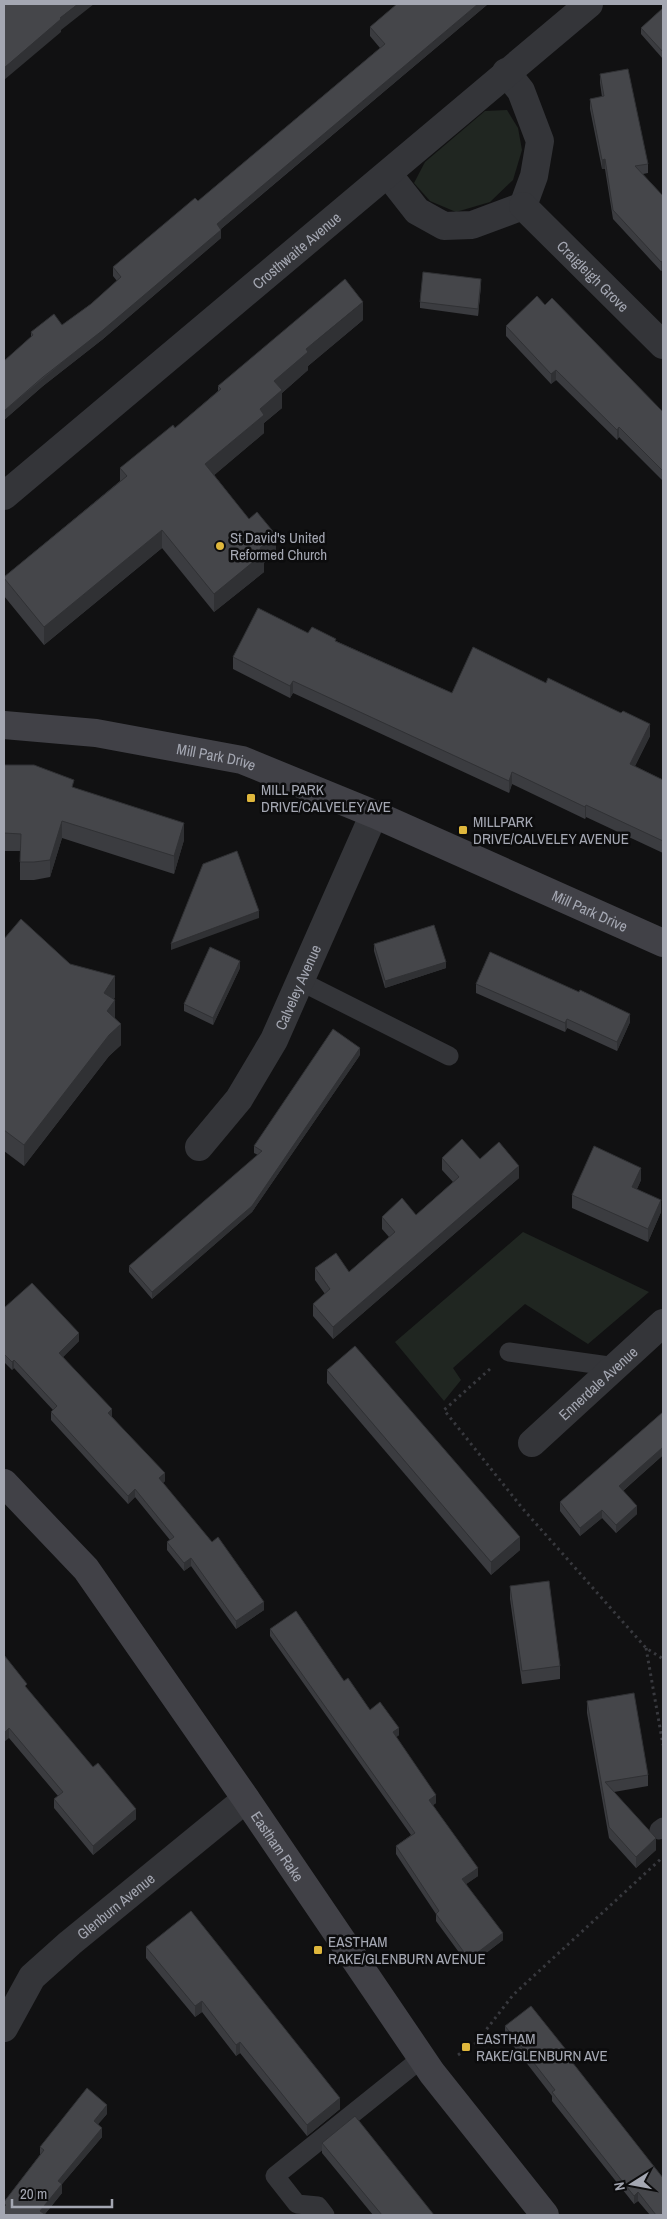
<svg xmlns="http://www.w3.org/2000/svg" width="667" height="2219" font-family="'Archivo Narrow',sans-serif">
<style>
.green{fill:#202621}
.lines{fill:none;stroke-linecap:round;stroke-linejoin:round}
.path{stroke:#38393e;stroke-width:3;stroke-dasharray:2.5 4;stroke-linecap:butt}
.lane{stroke:#343539;stroke-width:19}
.street{stroke:#343539;stroke-width:28}
.secondary{stroke:#414147;stroke-width:28}
.wall{fill:#3b3c40}
.shaded-wall{fill:#303134}
.building{fill:#45464a;stroke:#303134}
.poi-dot{fill:#dfb73c;stroke:#0c0c0d;stroke-width:2}
.labels{text-anchor:middle;dominant-baseline:central;stroke-width:5;stroke-linejoin:round;paint-order:stroke}
.street-label{font-size:15px;fill:#a4a7b2;stroke:#0c0c0d}
.poi-label{font-size:15px;fill:#a4a7b2;stroke:#0c0c0d;text-anchor:start}
</style>
<rect width="100%" height="100%" fill="#111112"/>
<g class="green">
<path d="M507,110L518,128L522,150L513,180L490,202L456,212L430,201L414,183L425,162L485,111Z"/>
<path d="M523,1232L649,1292L588,1344L525,1304L453,1368L461,1380L444,1401L395,1342Z"/>
</g>
<g class="lines">
<g class="path">
<path d="M490,1369L444,1410L523,1509L646,1648L663,1659"/>
<path d="M646,1648L663,1745"/>
<path d="M458,2055L476,2043L513,1995L663,1857"/>
</g>
<g class="lane">
<path d="M300,981L449,1056"/>
<path d="M509,1352L616,1367"/>
<path d="M659,1830L663,1827"/>
<path d="M325,2215L318,2206L297,2204L275,2176L422,2058"/>
</g>
<g class="street">
<path d="M388,174L417,211L444,226L472,225L523,206L534,176L540,141L521,91L506,72"/>
<path id="s1" d="M523,206L663,345"/>
<path id="s2" d="M4,496L589,4"/>
<path id="s3" d="M199,1147L239,1099L274,1040L374,814"/>
<path id="s4" d="M532,1443L663,1323"/>
<path id="s5" d="M4,2028L32,1977L70,1943L246,1799"/>
</g>
<g class="secondary">
<path id="s6" d="M4,725L96,733L242,760L374,814L663,943"/>
<path id="s7" d="M4,1483L86,1569L246,1799L432,2073L545,2215"/>
</g>
</g>
<g class="wall">
<path d="M397,4H488L221,229V238L103,339L43,386L4,420V361L31,337V332L62,325L91,304L117,281L113,276V267L198,201L380,48L370,36V27Z"/>
<path d="M663,8V59L641,34V28Z"/>
<path d="M600,74L648,164V173L643,174L663,196V271L662,270L661,271L613,219L605,169H602L590,109V99L602,97L600,83Z"/>
<path d="M481,285L478,316L420,308V302Z"/>
<path d="M545,305L663,412V481L619,437L617,440L556,380L551,384L506,336V326Z"/>
<path d="M363,320L308,366V370L282,393V408L264,423V433L214,475L276,554L264,563V572L214,612L162,548L44,645L4,596V577L120,481V468L175,428L218,391V386Z"/>
<path d="M308,633L336,641L452,693L650,736L635,766L663,780V853L586,817L585,819L512,784L509,793L293,693L290,698L233,669V657Z"/>
<path d="M4,765L74,788L184,840L174,874L62,838L50,877L34,880H20V851H4Z"/>
<path d="M4,939L70,964L115,997L114,999L115,1019L121,1045L109,1056L24,1166L4,1151Z"/>
<path d="M374,944L446,968L385,988L374,951Z"/>
<path d="M240,968L213,1025L184,1011V1004Z"/>
<path d="M476,984L630,1022L617,1051L567,1028L565,1032L476,993Z"/>
<path d="M360,1055L252,1212L152,1299L129,1272V1266L258,1155L254,1153V1146Z"/>
<path d="M442,1158L480,1159L519,1178L333,1339L313,1316V1304L325,1294L315,1280V1268L349,1272L389,1237L382,1229V1217L416,1215L453,1182L442,1170Z"/>
<path d="M641,1180L637,1189L661,1212L648,1242L572,1208V1195Z"/>
<path d="M4,1308L79,1341L63,1357L165,1481L163,1483L264,1610L236,1629L191,1566L184,1571L167,1550V1542L170,1540L135,1497L128,1504L51,1420V1412L53,1410L14,1368L12,1370L4,1362Z"/>
<path d="M327,1370L520,1550L491,1575L327,1383Z"/>
<path d="M663,1412V1458L662,1456L623,1491L637,1514L616,1533L602,1518L580,1536L560,1511V1502Z"/>
<path d="M510,1586L560,1666V1679L522,1684L510,1599Z"/>
<path d="M270,1629L344,1681L370,1710L399,1735L396,1737L436,1803L433,1805L478,1876L466,1884L503,1940L469,1966L436,1921V1914L396,1854V1846L411,1835L270,1636Z"/>
<path d="M4,1655L27,1689L136,1819L93,1855L54,1808V1799L58,1796L9,1738Z"/>
<path d="M587,1701L648,1775V1786L614,1792L656,1850L636,1868L609,1838L587,1713Z"/>
<path d="M146,1947L340,2109L307,2136L240,2053L236,2056L202,2012L195,2017L146,1958Z"/>
<path d="M505,2026L567,2056L663,2215H650L638,2201L634,2204L552,2101V2096L505,2035Z"/>
<path d="M107,2114L98,2124L102,2137L62,2184V2193L45,2214L4,2215V2202L40,2155V2147Z"/>
<path d="M322,2143L434,2215H373L322,2153Z"/>
</g>
<g class="shaded-wall">
<path d="M78,4H94L61,30V32L4,80V68L60,18Z"/>
<path d="M478,4H488L217,232V224Z"/>
<path d="M605,159V169H602V160Z"/>
<path d="M221,230V238L103,339L43,386L4,420V411Z"/>
<path d="M662,261V270L661,271V262Z"/>
<path d="M481,279V285L478,316V309Z"/>
<path d="M363,302V320L308,366V370L282,393V408L264,423V433L205,483V464L260,409L274,381L306,349Z"/>
<path d="M556,370V380L551,384V374Z"/>
<path d="M619,427V437L617,440V430Z"/>
<path d="M162,530V548L44,645V627Z"/>
<path d="M276,535V554L264,563V572L214,612V594L260,548Z"/>
<path d="M293,681V693L290,698V686Z"/>
<path d="M650,724V736L630,776V764Z"/>
<path d="M512,772V784L509,793V781Z"/>
<path d="M586,805V817L585,819V807Z"/>
<path d="M62,821V838L50,877V860Z"/>
<path d="M184,823V840L174,874V856Z"/>
<path d="M259,911V918L171,950V944Z"/>
<path d="M240,961V968L213,1025V1018Z"/>
<path d="M446,962V968L385,988V981Z"/>
<path d="M115,976V997L104,1014V993Z"/>
<path d="M115,1000V1021L107,1011Z"/>
<path d="M630,1014V1022L617,1051V1042Z"/>
<path d="M567,1019V1028L565,1032V1023Z"/>
<path d="M121,1024V1045L109,1056L24,1166V1145L109,1035Z"/>
<path d="M360,1048V1055L252,1212L152,1299V1292Z"/>
<path d="M519,1166V1178L333,1339V1327Z"/>
<path d="M641,1168V1180L632,1199V1187Z"/>
<path d="M661,1200V1212L648,1242V1229Z"/>
<path d="M79,1333V1341L59,1361V1353Z"/>
<path d="M14,1360V1368L12,1370V1362Z"/>
<path d="M112,1409V1417L108,1413Z"/>
<path d="M662,1448V1456L619,1494V1486Z"/>
<path d="M165,1473V1481L159,1486V1478Z"/>
<path d="M135,1489V1497L128,1504V1496Z"/>
<path d="M637,1506V1514L616,1533V1525Z"/>
<path d="M602,1510V1518L580,1536V1528Z"/>
<path d="M520,1537V1550L491,1575V1562Z"/>
<path d="M191,1558V1566L184,1571V1563Z"/>
<path d="M264,1602V1610L236,1629V1621Z"/>
<path d="M9,1728V1738L4,1742V1733Z"/>
<path d="M399,1728V1735L393,1740V1732Z"/>
<path d="M436,1795V1803L429,1808V1800Z"/>
<path d="M136,1809V1819L93,1855V1846Z"/>
<path d="M656,1838V1850L636,1868V1857Z"/>
<path d="M478,1868V1876L462,1887V1879Z"/>
<path d="M503,1933V1940L469,1966V1959Z"/>
<path d="M202,2001V2012L195,2017V2006Z"/>
<path d="M240,2042V2053L236,2056V2045Z"/>
<path d="M340,2098V2109L307,2136V2125Z"/>
<path d="M107,2105V2114L94,2129V2121Z"/>
<path d="M102,2128V2137L62,2184V2193L44,2215L40,2211L58,2181Z"/>
<path d="M638,2192V2201L634,2204V2196Z"/>
</g>
<g class="building">
<path d="M4,4H78L60,18L61,19L4,68Z"/>
<path d="M397,4H478L217,224L221,230L103,330L43,377L4,411V361L33,335L31,332L54,314L62,325L91,304L121,277L113,267L195,198L198,201L385,44L370,27Z"/>
<path d="M663,8V52L641,28Z"/>
<path d="M628,69L648,164L635,166L663,196V262L662,261L661,262L613,210L605,159L602,160L590,99L604,96L600,74Z"/>
<path d="M423,272L481,279L478,309L420,302Z"/>
<path d="M345,279L363,302L306,349L308,352L274,381L282,390L260,409L264,415L205,464L249,519L257,512L276,535L260,548L264,553L214,594L162,530L44,627L4,578V577L127,476L120,468L173,425L175,428L221,389L218,386Z"/>
<path d="M537,296L545,305L552,298L663,412V471L619,427L617,430L556,370L551,374L506,326Z"/>
<path d="M258,608L308,633L312,627L336,639L335,641L452,693L473,647L546,683L548,678L621,713L623,711L650,724L630,764L663,780V841L586,805L585,807L512,772L509,781L293,681L290,686L233,657Z"/>
<path d="M4,765H34L74,780L72,787L184,823L174,856L62,821L50,860L34,862H20L21,834L4,833Z"/>
<path d="M237,851L259,911L171,944L203,864Z"/>
<path d="M21,919L70,964L115,976L104,993L115,1000L107,1011L121,1024L109,1035L24,1145L4,1130V939Z"/>
<path d="M434,925L446,962L385,981L374,944Z"/>
<path d="M210,947L240,961L213,1018L184,1004Z"/>
<path d="M490,952L579,992L580,990L630,1014L617,1042L567,1019L565,1023L476,984Z"/>
<path d="M333,1029L360,1048L252,1206L152,1292L129,1266L262,1151L254,1146Z"/>
<path d="M462,1139L480,1159L499,1142L519,1166L333,1327L313,1304L330,1289L315,1268L336,1253L349,1272L395,1232L382,1217L402,1198L416,1215L459,1177L442,1158Z"/>
<path d="M594,1146L641,1168L632,1187L661,1200L648,1229L572,1195Z"/>
<path d="M32,1283L79,1333L59,1353L112,1409L108,1413L165,1473L159,1478L212,1542L218,1537L264,1602L236,1621L191,1558L184,1563L167,1542L174,1537L135,1489L128,1496L51,1412L57,1406L14,1360L12,1362L4,1354V1308Z"/>
<path d="M355,1346L520,1537L491,1562L327,1370Z"/>
<path d="M663,1412V1450L662,1448L619,1486L637,1506L616,1525L602,1510L580,1528L560,1502Z"/>
<path d="M549,1581L560,1666L522,1671L510,1586Z"/>
<path d="M296,1611L344,1681L348,1678L370,1710L380,1702L399,1728L393,1732L436,1795L429,1800L478,1868L462,1879L503,1933L469,1959L436,1914L439,1911L396,1846L415,1833L270,1629Z"/>
<path d="M4,1655L27,1684L25,1686L93,1767L98,1763L136,1809L93,1846L54,1799L63,1792L9,1728L4,1733Z"/>
<path d="M634,1693L648,1775L605,1782L656,1838L636,1857L609,1827L587,1701Z"/>
<path d="M191,1911L340,2098L307,2125L240,2042L236,2045L202,2001L195,2006L146,1947Z"/>
<path d="M531,2006L567,2051L565,2053L663,2178V2215H656L638,2192L634,2196L552,2092L555,2090L505,2026Z"/>
<path d="M87,2088L107,2105L94,2121L102,2128L58,2181L62,2184L40,2211L46,2215H4V2207L6,2205L4,2204V2202L44,2150L40,2147Z"/>
<path d="M355,2116L434,2215H382L322,2143Z"/>
</g>
<g class="poi-dot">
<circle cx="220" cy="546" r="5"/>
<rect x="246" y="793" width="10" height="10" rx="2.5"/>
<rect x="458" y="825" width="10" height="10" rx="2.5"/>
<rect x="313" y="1945" width="10" height="10" rx="2.5"/>
<rect x="461" y="2042" width="10" height="10" rx="2.5"/>
</g>
<g class="labels">
<g class="street-label">
<text stroke="none"><textPath href="#s2" startOffset="382">Crosthwaite Avenue</textPath></text>
<text stroke="none"><textPath href="#s1" startOffset="99">Craigleigh Grove</textPath></text>
<text stroke="none"><textPath href="#s6" startOffset="215">Mill Park Drive</textPath></text>
<text stroke="none"><textPath href="#s6" startOffset="620">Mill Park Drive</textPath></text>
<text stroke="none"><textPath href="#s3" startOffset="189">Calveley Avenue</textPath></text>
<text stroke="none"><textPath href="#s4" startOffset="89">Ennerdale Avenue</textPath></text>
<text stroke="none"><textPath href="#s7" startOffset="456">Eastham Rake</textPath></text>
<text stroke="none"><textPath href="#s5" startOffset="168">Glenburn Avenue</textPath></text>
</g>
<g class="poi-label">
<text x="230" y="537">St David's United<tspan x="230" dy="17">Reformed Church</tspan></text>
<text x="261" y="789">MILL PARK<tspan x="261" dy="17">DRIVE/CALVELEY AVE</tspan></text>
<text x="473" y="821">MILLPARK<tspan x="473" dy="17">DRIVE/CALVELEY AVENUE</tspan></text>
<text x="328" y="1941">EASTHAM<tspan x="328" dy="17">RAKE/GLENBURN AVENUE</tspan></text>
<text x="476" y="2038">EASTHAM<tspan x="476" dy="17">RAKE/GLENBURN AVE</tspan></text>
</g>
</g>
<rect width="667" height="2219" fill="none" stroke="#a4a7b2" stroke-width="10"/>
<g transform="translate(632 2184) rotate(259)" stroke="#0c0c0d" stroke-width="4" paint-order="stroke">
<path d="M0-4L9 19L0 12L-9 19Z" fill="#a4a7b2"/>
<text y="-8" font-size="14" font-weight="bold" text-anchor="middle" fill="#a4a7b2">N</text>
</g>
<path d="M12 2199v8h100v-8" fill="none" stroke="#a4a7b2" stroke-width="2.5"/>
<text x="20" y="2199" font-size="15" fill="#a4a7b2" stroke="#0c0c0d" stroke-width="4" paint-order="stroke">20 m</text>
</svg>
